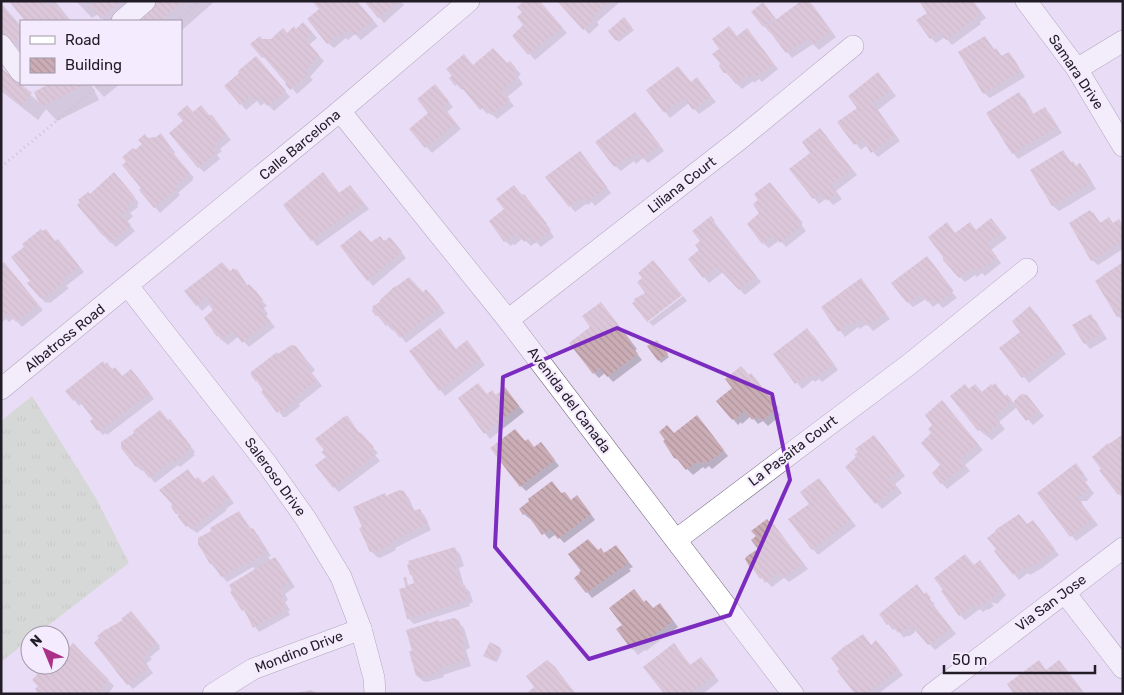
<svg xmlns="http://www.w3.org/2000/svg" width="1124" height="695" font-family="Rubik,sans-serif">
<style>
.grass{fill:url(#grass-tufts)}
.shadow{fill:#0003}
.building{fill:url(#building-back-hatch)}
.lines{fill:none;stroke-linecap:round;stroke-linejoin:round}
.minor-casing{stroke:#70657a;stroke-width:22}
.path{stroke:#a99fb3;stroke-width:3;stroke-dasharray:1 4;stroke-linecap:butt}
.minor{stroke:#fff;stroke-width:21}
.marked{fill:none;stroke:#7b2cbf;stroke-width:4;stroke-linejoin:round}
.labels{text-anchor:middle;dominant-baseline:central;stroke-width:4.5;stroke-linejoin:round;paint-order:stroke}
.street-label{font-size:14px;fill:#211c25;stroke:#f5ebfe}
</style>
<defs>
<pattern id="grass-tufts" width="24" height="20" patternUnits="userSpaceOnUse" patternTransform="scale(1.25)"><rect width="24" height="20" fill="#bfd3b1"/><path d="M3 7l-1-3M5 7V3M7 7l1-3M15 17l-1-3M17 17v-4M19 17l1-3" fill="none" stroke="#a4b598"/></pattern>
<pattern id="building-back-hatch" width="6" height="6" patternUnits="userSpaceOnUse" patternTransform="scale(1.25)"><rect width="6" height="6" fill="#cbadb6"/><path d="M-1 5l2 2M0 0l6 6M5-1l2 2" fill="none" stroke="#ae949c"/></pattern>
</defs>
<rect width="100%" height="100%" fill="#e9dcf5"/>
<path class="grass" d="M32,396L96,498L129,563L36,635H30V639L1,662V421Z"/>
<g class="shadow">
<path d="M11,1H55L71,21H26Z"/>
<path d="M76,1H152L129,21H105L98,14L92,18Z"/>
<path d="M160,1H215L181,31V21H137Z"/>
<path d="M356,1L378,26L361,40L355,34L348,40L346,38L334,48L328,43L321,9Z"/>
<path d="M365,1H401L404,5L384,23Z"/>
<path d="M538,1L567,33L535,60L514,36L525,25Z"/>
<path d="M559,1H621L597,22L599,25L589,34Z"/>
<path d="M973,1L986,18L980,22L981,24L952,45L945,37L936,43L931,38L928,13Z"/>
<path d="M1,3L21,26V52L1,29Z"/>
<path d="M763,4L777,20L812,4L836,37L819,50L813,44L792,58L770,31L769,32L764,26Z"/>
<path d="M624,19L634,30L619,42L609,31Z"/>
<path d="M309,29L317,38L309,45L324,61L310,77L313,80L297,94L270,62L269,63L252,44L262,40H271L296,30Z"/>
<path d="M747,29L778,69L762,82L759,79L754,83L753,81L742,89L725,72L721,49Z"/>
<path d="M985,37L995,50L996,49L1003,57L1009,53L1014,59L1025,77L990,98L984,93Z"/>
<path d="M261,63L290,97L274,111L265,102L261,106L257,101L246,110L241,104Z"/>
<path d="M507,65L515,68L521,74L518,77L523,84L507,97L514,106L497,119L490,112L487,114L464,88L462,90L450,78L473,66Z"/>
<path d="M1,70L39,102L35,92L52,84H91L99,100L57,121L46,109L38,120L1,91Z"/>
<path d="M697,79L716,102L699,114L689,103L670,118L648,90L692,83Z"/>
<path d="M883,79L896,96L878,110L900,141L878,157L867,145L861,150L839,122L858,108Z"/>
<path d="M92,84H120L104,97Z"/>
<path d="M440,91L453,107L447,112L461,129L432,153L411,130L430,113Z"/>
<path d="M1019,94L1025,99L1034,115L1044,109L1050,114L1062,133L1018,159L1013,153Z"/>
<path d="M193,114L209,116L217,122L231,140L220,149L222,151L217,155L220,159L204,172L199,167L185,121Z"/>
<path d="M640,119L664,151L648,163L643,158L636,164L634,161L621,171L615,166Z"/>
<path d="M820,129L857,175L836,191L842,199L833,205L827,198L819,204L791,169L812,153Z"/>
<path d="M161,135L175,152L174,154L194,178L192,179L193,180L178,193L180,195L160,213L155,207L143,188L135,151Z"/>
<path d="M1063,152L1072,163L1077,167L1080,165L1085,170L1096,189L1059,211L1053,206L1032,170Z"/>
<path d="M585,158L611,193L595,206L592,202L588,205L586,204L575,212L570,206Z"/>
<path d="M323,174L340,194L355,192L369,209L317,246L284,205Z"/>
<path d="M119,179L139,203L137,205L138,207L130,213L133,216L127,222L135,231L116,247L104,236L78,205L90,196Z"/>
<path d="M775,189L803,223L801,224L806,231L786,247L780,240L769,248L763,243L761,213Z"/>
<path d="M523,196L529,201L551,230L550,231L554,237L541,247L536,242L531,246L523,238L515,245L513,244L511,246L505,241Z"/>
<path d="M1093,214L1101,223L1109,218L1114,224L1118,221L1123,225V249L1098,265L1092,260Z"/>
<path d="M711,218L761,282L745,295L723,272L709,283L689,259L701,250V241Z"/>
<path d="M991,220L1007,238L991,250L1001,263L985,276L982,273L977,277L975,275L965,282L960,277L947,224L956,234L976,231Z"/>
<path d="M385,242L395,244L406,258L373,286L368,280L372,244Z"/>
<path d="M56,243L63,246L84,272L66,286L69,288L50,303L48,302L46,303L41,298L32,281L26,247Z"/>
<path d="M932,263L954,291L952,292L957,298L943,308L938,303L933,307L926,299L913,307L908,302Z"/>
<path d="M1123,263V321L1118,316L1103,275Z"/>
<path d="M1,266L9,269L43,310L22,327L14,318L9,322L6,319L1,323Z"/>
<path d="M237,270L248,286L267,306L264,308L268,314L266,316L275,327L249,347L239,336L228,345L223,341L218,336L215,311L210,304L202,311L197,305L230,272Z"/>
<path d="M861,280L890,319L873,331L867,324L860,329L858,327L845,337L822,307Z"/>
<path d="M423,293L432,296L445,313L406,343L395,329L393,331L377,315L382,302Z"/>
<path d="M683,296L687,301L653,326L649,322Z"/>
<path d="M606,309L637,349L635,351L642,360L613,382L605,373L599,378L594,373Z"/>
<path d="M1036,313L1066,354L1029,383L1001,348L1022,332Z"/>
<path d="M1090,316L1096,321L1107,339L1090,349L1085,343Z"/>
<path d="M813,335L838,370L822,382L819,379L815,382L813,380L802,389L775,354Z"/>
<path d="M659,343L669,357L661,363L649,347Z"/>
<path d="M296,347L315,370L312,373L322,386L299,404L300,406L286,417H283L257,381L279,356Z"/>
<path d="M472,348L485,365L445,396L411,352Z"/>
<path d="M107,364L123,378L137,376L154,399L107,435L106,433L103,435L98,430L95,419L82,403L79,406L67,391Z"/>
<path d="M749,376L756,380L779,408L777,410L781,415L768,426L763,421L758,424L751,416L742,424L741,422L738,425L733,419Z"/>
<path d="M505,389L524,412L490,439L460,399L488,395L496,396Z"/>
<path d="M970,390L1006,397L1007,396L1015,404L1032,402L1044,416L1033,425L1017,407L999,422L1005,429L992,440L979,430Z"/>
<path d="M947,407L983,450L965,465L970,471L947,489L933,473L942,465Z"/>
<path d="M347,417L360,434L378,453L375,455L380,461L339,492L334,487L327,457Z"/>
<path d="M169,422L175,426L195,452L193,454L195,455L180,467L178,465L155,483L144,470L142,471L136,466Z"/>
<path d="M702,422L728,456L712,469L709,466L705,469L703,467L693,475L671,452L674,434Z"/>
<path d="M515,430L526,442L535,448L546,449L559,466L526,491L521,486Z"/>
<path d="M1123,435V498L1119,494Z"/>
<path d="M879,442L905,476L895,484L902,493L882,509L846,467Z"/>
<path d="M1081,470L1088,480L1085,482L1094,493L1087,501H1080L1098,525L1076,541L1039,493Z"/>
<path d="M188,471L196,480L204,484L218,482L234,503L226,509L227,510L197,533L187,526L177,513Z"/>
<path d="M819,480L856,526L818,555L813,549L811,504Z"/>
<path d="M552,482L562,494L572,501L582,502L595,520L564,543L556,534L549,539L531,518L530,519L524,514L531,501Z"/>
<path d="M403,492L409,498L415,512L419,510L425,516L431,530L395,548L396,550L380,558L377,557L371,551L363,528L387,497Z"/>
<path d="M239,512L252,530L258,535L271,556L268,557L271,561L275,558L280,564L295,587L285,594L288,600L285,602L290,610L288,611L290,615L259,632L237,601L256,570L253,567L227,582L210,563Z"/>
<path d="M1033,522L1059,555L1042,568L1030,575L1028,573L1019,580L996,551Z"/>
<path d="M773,525L808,569L789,582L784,578L772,587L748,564L760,549Z"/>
<path d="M616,547L633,567L629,569L631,571L592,598L576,578L605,554Z"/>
<path d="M455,549L460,554L464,566L459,568L464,586L470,592L473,602L469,604L470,606L414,624L408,618L416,584L414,578L411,575Z"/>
<path d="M965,556L975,566L985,567L1006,595L997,604L991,602L994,606L988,610L987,609L983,612L980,609L965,620L960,615Z"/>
<path d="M922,592L935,604L933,605L956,634L935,650L915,628V632L910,636H906L904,638L896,628L893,630L880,614Z"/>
<path d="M644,603L653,609L665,610L678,627L646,651L645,650L638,655L633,649Z"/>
<path d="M132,613L160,646L159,647L160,649L150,657L152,659L146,664L153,673L133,689L128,684L106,630L114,625L116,627Z"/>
<path d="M458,622L464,628L470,648L466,650L471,666L443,675L444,677L427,682L423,681L417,676L414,652L440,623Z"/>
<path d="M73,645L114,686L108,694H41L47,673L55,665H60V660L66,659Z"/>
<path d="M871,646L881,647L903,675L878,694H856Z"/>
<path d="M500,649L502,651L497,662L487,658Z"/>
<path d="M679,651L691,666L706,664L719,681L703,694H665Z"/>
<path d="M1039,662L1047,671L1064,667L1085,694H1016Z"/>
</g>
<g class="building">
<path d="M9,1H48L45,4L47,7L54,2L69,21H25Z"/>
<path d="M95,1H120L101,19L90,6Z"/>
<path d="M158,1H183L160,21H135Z"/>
<path d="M314,1H357L373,20L355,35L349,29L341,36L340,33L327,44L307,19L319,9L313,2Z"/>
<path d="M364,1H398L378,18Z"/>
<path d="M524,1H540L562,27L528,55L512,36L523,25L517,17L522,12L517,7Z"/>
<path d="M557,1H609L593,16L595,18L583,30Z"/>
<path d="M801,1H809L831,31L813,45L808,39L786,53L766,27Z"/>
<path d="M923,1H973L981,12L975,16L976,18L946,40L940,32L930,39L916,20L927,13L920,3Z"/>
<path d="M763,2L775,18L763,27L751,12Z"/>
<path d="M1,3L21,29V36L12,44L1,31Z"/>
<path d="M624,17L632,27L616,41L608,31Z"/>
<path d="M303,22L312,32L305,39L319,55L305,71L308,74L290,90L285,84L286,83L264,57L262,58L250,44L260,36L262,39H271L283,28L287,33L294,26L296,29Z"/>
<path d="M729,26L737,36L747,28L774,64L755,78L753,74L748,78L746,76L736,84L727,73H724L719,66L720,63L712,54L719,49L712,39Z"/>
<path d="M985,36L994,50L996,48L1001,56L1009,52L1021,71L983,94L958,52Z"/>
<path d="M493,48L507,63L510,61L516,68L513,71L518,77L502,91L510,99L491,115L484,107L480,110L458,83L455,86L449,78L452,76L446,69L464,54L473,65Z"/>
<path d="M256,56L286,91L267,106L259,97L255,101L251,96L240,105L224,86L239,73L238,71Z"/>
<path d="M678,66L691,82L697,77L711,96L693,110L684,98L664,113L646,90Z"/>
<path d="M1,68L32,93L22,106L1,89Z"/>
<path d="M878,72L891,90L873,104L895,135L871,153L862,140L854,145L837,122L857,108L848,96Z"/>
<path d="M49,84H86L41,107L34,92Z"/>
<path d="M435,84L449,101L443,106L456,123L446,131L447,132L425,148L409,129L428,113L417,99Z"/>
<path d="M1019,92L1033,114L1045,107L1057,127L1012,154L986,113Z"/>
<path d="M187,105L193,112L201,105L209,115H212L226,134L216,143L217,145L212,149L216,153L198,168L169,133L183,121L177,114Z"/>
<path d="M635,112L660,145L642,159L637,153L630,159L628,156L614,167L595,142Z"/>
<path d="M820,128L852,169L831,185L837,193L827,201L821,193L813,199L789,169L810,153L802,142Z"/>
<path d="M161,133L170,146L169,148L189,172L188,173L189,174L174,187L176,189L154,208L139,190L141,188L122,165L126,162L122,157L133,148L135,150L142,144L138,140L145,134L148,138L156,137Z"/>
<path d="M1063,150L1071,163L1073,161L1076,166L1080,163L1091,183L1052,206L1030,170Z"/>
<path d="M580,151L607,187L589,201L586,197L581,201L580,199L569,207L545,177Z"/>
<path d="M114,172L135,197L132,199L133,201L126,207L128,210L122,215L131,225L110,243L104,235L103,236L77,205L80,202L78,200L88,192L90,194Z"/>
<path d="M323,172L339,193L350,185L364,203L311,241L283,205Z"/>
<path d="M770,182L798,217L796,218L802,225L780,243L774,235L762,244L747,224L759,213L753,204L758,200L754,194Z"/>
<path d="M514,185L522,195L524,194L547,224L545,225L550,231L535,243L530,237L524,242L517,232V234L504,242L489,221L504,209L496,199Z"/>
<path d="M1090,210L1092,213L1093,212L1100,223L1109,217L1113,223L1119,219L1123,226V241L1091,261L1069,223Z"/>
<path d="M711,216L715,221L713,223L756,276L739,290L717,267L703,278L688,259L699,250L695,245L700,241L692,231Z"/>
<path d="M991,218L1002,232L987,244L997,257L979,271L976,268L971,272L969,270L959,278L943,260V257L928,237L947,222L955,233L970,222L976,230Z"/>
<path d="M41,229L43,231L46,229L55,241L58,239L79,266L62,280L64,282L43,299L42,297L40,298L27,283L30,281L11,257L24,247L22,244Z"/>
<path d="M360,230L371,242L380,236L384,241L390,237L402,252L367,281L340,246Z"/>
<path d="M927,256L949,285L948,286L952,292L937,304L932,298L927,302L921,294L907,303L891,283Z"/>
<path d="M653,260L682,295L647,322L632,303L635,301L634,299L645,293L637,282L642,278L638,273Z"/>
<path d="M4,262L38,304L16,322L8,313L2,317L1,316V264Z"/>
<path d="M222,262L230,271L234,268L235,270L237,269L247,286L249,284L256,291L263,300L260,302L264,308L261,310L270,321L242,343L233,331L221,340L218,335L217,337L204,318L213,310L209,305L211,303L207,297L196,306L184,291Z"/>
<path d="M1123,262V313L1117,317L1095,281Z"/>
<path d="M409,277L423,292L426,289L441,307L400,338L391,327L392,325L391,323L386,326L378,316H376L372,311L373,306L380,302L379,301L395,286H397Z"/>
<path d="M861,278L886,313L867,326L862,319L854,325L852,322L838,332L821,307Z"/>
<path d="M601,302L632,343L631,345L638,354L607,377L600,368L593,374L569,343L590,327L582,316Z"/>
<path d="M1030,306L1062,348L1022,378L999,348L1020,332L1012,321Z"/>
<path d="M1091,314L1102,333L1084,344L1072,325Z"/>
<path d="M440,328L456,349L467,340L481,359L439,391L409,351Z"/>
<path d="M807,328L834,364L815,378L813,375L808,378L807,376L795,384L773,354Z"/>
<path d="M657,340L668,354L658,361L647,346Z"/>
<path d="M291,345L296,346L310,365L307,367L317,380L294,398L296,400L280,413L279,411L277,413L261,392L263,390L258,383H259L258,380L256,382L251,375V372L277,352L278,354Z"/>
<path d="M103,361L105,364L107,362L112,370L115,367L122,376L131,369L150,393L101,430L100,429L97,431L90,421L93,419L77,398L73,401L65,391Z"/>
<path d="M741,366L749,375L751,373L774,402L772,404L777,409L761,421L757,416L752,420L745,411L736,419L735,418L732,420L716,401L732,388L725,379Z"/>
<path d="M478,383L487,394L492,390L496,395L505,387L519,406L484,434L458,398Z"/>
<path d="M995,383L1005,396L1007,394L1012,400L1000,412L994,416L1000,423L985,435L980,429L978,431L950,396L965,384L969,389L975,384L982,392L991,384L992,386Z"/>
<path d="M1021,394L1027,395L1039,410L1026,421L1014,405V401Z"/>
<path d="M942,400L978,444L960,459L965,465L941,484L932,473L940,465L921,443L931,433L928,429L932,425L925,415Z"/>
<path d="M160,410L168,420L170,419L191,446L189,448L190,449L174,463L172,460L149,478L138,464L136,467L121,448V442L134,433L133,431Z"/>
<path d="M347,415L359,433L360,432L374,447L371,449L375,455L333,488L315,465L326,457L321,452L324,450L315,439L345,416L346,417Z"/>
<path d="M697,415L724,450L706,464L703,461L699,465L697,462L686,470L677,459L674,458L663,441L665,440L659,432L667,425L674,433Z"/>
<path d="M515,429L525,441L528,439L534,447L541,442L555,460L520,487L490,448Z"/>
<path d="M1123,434V491L1118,495L1099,470L1101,469L1092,457L1108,443L1109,444Z"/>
<path d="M874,435L901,470L890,478L897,487L875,504L845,467L856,457L854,455L858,452L855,449Z"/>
<path d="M1076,463L1084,474L1081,476L1089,487L1085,493L1081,496H1076L1082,503L1081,504L1093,519L1070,537L1037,493Z"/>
<path d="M188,469L195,479L198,477L203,483L213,475L230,497L221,503L223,504L191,529L188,525L186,527L178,517L179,514H176L171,507L172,504L159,490Z"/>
<path d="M819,478L851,520L812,550L788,519L809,504L800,492Z"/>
<path d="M552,481L561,493L565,492L571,500L577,495L591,514L558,539L550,529L542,535L526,513L523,515L519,509L529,501L528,499Z"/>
<path d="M399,490L404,491L413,511L420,509L427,524L391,542L392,544L373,553L372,551L370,552L359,528L362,527L353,507L385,493L386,496Z"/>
<path d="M239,511L250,529L253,528L266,550L264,551L265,553L248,564L247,562L221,577L212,562L210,564L198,544V538L211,531L210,528Z"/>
<path d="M1019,514L1027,524L1033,520L1055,549L1037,564L1031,567L1030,565L1024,570L1022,568L1013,575L994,551L996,549L987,538L996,531L995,530Z"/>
<path d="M767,519L771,524L773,523L803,563L782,578L778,572L765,583L762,578L760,579L752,568H750L745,559L747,556L758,549L751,540L756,536L751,531Z"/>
<path d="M588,539L598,550L601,548L604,553L616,545L628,561L625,563L626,565L586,593L574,578L580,573L579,572L581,571L568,554Z"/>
<path d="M455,547L459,561L454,562L461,586L465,585L468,597L465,598V601L407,619L399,589L406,587L403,578L406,577L408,585L414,583L412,575H410L407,565L409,564L408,561Z"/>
<path d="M965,554L974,565L980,560L1001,589L991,599L988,598L989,600L982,606L981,604L977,607L975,604L959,616L941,591L943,590L934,578Z"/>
<path d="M275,557L290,582L280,588L284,594L281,596L286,604L283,606L286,609L253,628L244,609L242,611L237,603L238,600L236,602L230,592L232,591L229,585Z"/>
<path d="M917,584L924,594L926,592L931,598L929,599L951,628L928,645L910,624V627L904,631H900L898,633L890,623L887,625L879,614Z"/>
<path d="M634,589L644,602L646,600L653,608L660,603L673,621L639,646L638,645L632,650L616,629L622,625L609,608Z"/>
<path d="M131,611L155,640L154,641L156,643L146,651L148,653L141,658L149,667L127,685L94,643L99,638L97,636L106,629L108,631L107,629L123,620L121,619Z"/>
<path d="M454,618L459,621L461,628L460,630H461L466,643L461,644L466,660L438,669L439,672L420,678V676H416L409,651H412L406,630L439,620V622Z"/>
<path d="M863,634L871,645L876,640L899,669L866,694H855L837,671L839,669L831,658L846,645H847Z"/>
<path d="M490,642L501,648L494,661L483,656Z"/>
<path d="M73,643L109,680L100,689L102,691L99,694H39L35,689L38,686L32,680L43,668L47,671L53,665H60V658H63L61,656Z"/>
<path d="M674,643L690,665L701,657L715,675L696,689L700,694H664L643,667Z"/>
<path d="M547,660L555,667L576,694H530L528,692L534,687L526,676Z"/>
<path d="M1039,660L1046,670L1059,660L1082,690L1077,694H1014L1007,684Z"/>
<path d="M312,690V691H315V694H289Z"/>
</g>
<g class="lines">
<g class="minor-casing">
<g id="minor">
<path d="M1026,1L1077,69L1123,146"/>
<path d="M122,21L145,1"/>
<path d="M1,45L21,72"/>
<path d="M1077,69L1123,41"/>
<path d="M340,111L508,320L793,694"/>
<path d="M128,286L267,464L306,519L341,577L361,629L374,678L375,694"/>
<path d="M508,320L740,139L853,46"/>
<path d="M1,389L340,111L469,1"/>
<path d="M676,540L911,363L1027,269"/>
<path d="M1065,593L1123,668"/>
<path d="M213,694L253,669L361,629"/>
<path d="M932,694L1123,548"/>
</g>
</g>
<g class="path">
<path d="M176,21L199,1"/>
<path d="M1,167L101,84"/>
</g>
<use href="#minor" class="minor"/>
</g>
<path d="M0 0H1124V695H0ZM617,328L772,394L790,480L730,615L589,659L495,547L503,377Z" fill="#e9dcf5" fill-opacity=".55" fill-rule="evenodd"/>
<path class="marked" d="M617,328L772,394L790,480L730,615L589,659L495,547L503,377Z"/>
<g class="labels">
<g class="street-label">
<text transform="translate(1076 72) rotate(56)">Samara Drive</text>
<text transform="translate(300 145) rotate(-40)">Calle Barcelona</text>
<text transform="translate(682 185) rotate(-38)">Liliana Court</text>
<text transform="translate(65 338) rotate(-39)">Albatross Road</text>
<text transform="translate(569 400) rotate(53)">Avenida del Canada</text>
<text transform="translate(793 451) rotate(-37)">La Pasaita Court</text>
<text transform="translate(275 477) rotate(54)">Saleroso Drive</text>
<text transform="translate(1051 603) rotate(-37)">Via San Jose</text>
<text transform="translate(299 652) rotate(-21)">Mondino Drive</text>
</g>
</g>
<rect width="1124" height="695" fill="none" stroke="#211c25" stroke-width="5"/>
<rect x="20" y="20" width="162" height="65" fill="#f5ebfe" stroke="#a098a7"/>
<rect x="30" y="36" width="25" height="8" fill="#ffffff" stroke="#a098a7"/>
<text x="65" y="45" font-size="15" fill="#211c25">Road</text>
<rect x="30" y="58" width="25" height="15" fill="url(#building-back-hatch)" stroke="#a098a7"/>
<text x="65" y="70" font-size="15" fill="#211c25">Building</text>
<g transform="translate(45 650) rotate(316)"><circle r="24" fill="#f5ebfe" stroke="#a098a7"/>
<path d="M0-4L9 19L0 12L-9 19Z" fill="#ab3186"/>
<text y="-8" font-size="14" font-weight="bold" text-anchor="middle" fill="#211c25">N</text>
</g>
<path d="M944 665v8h151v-8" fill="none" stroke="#211c25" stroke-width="2.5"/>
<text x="952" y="665" font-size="15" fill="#211c25" stroke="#f5ebfe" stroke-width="4" paint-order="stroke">50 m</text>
</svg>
